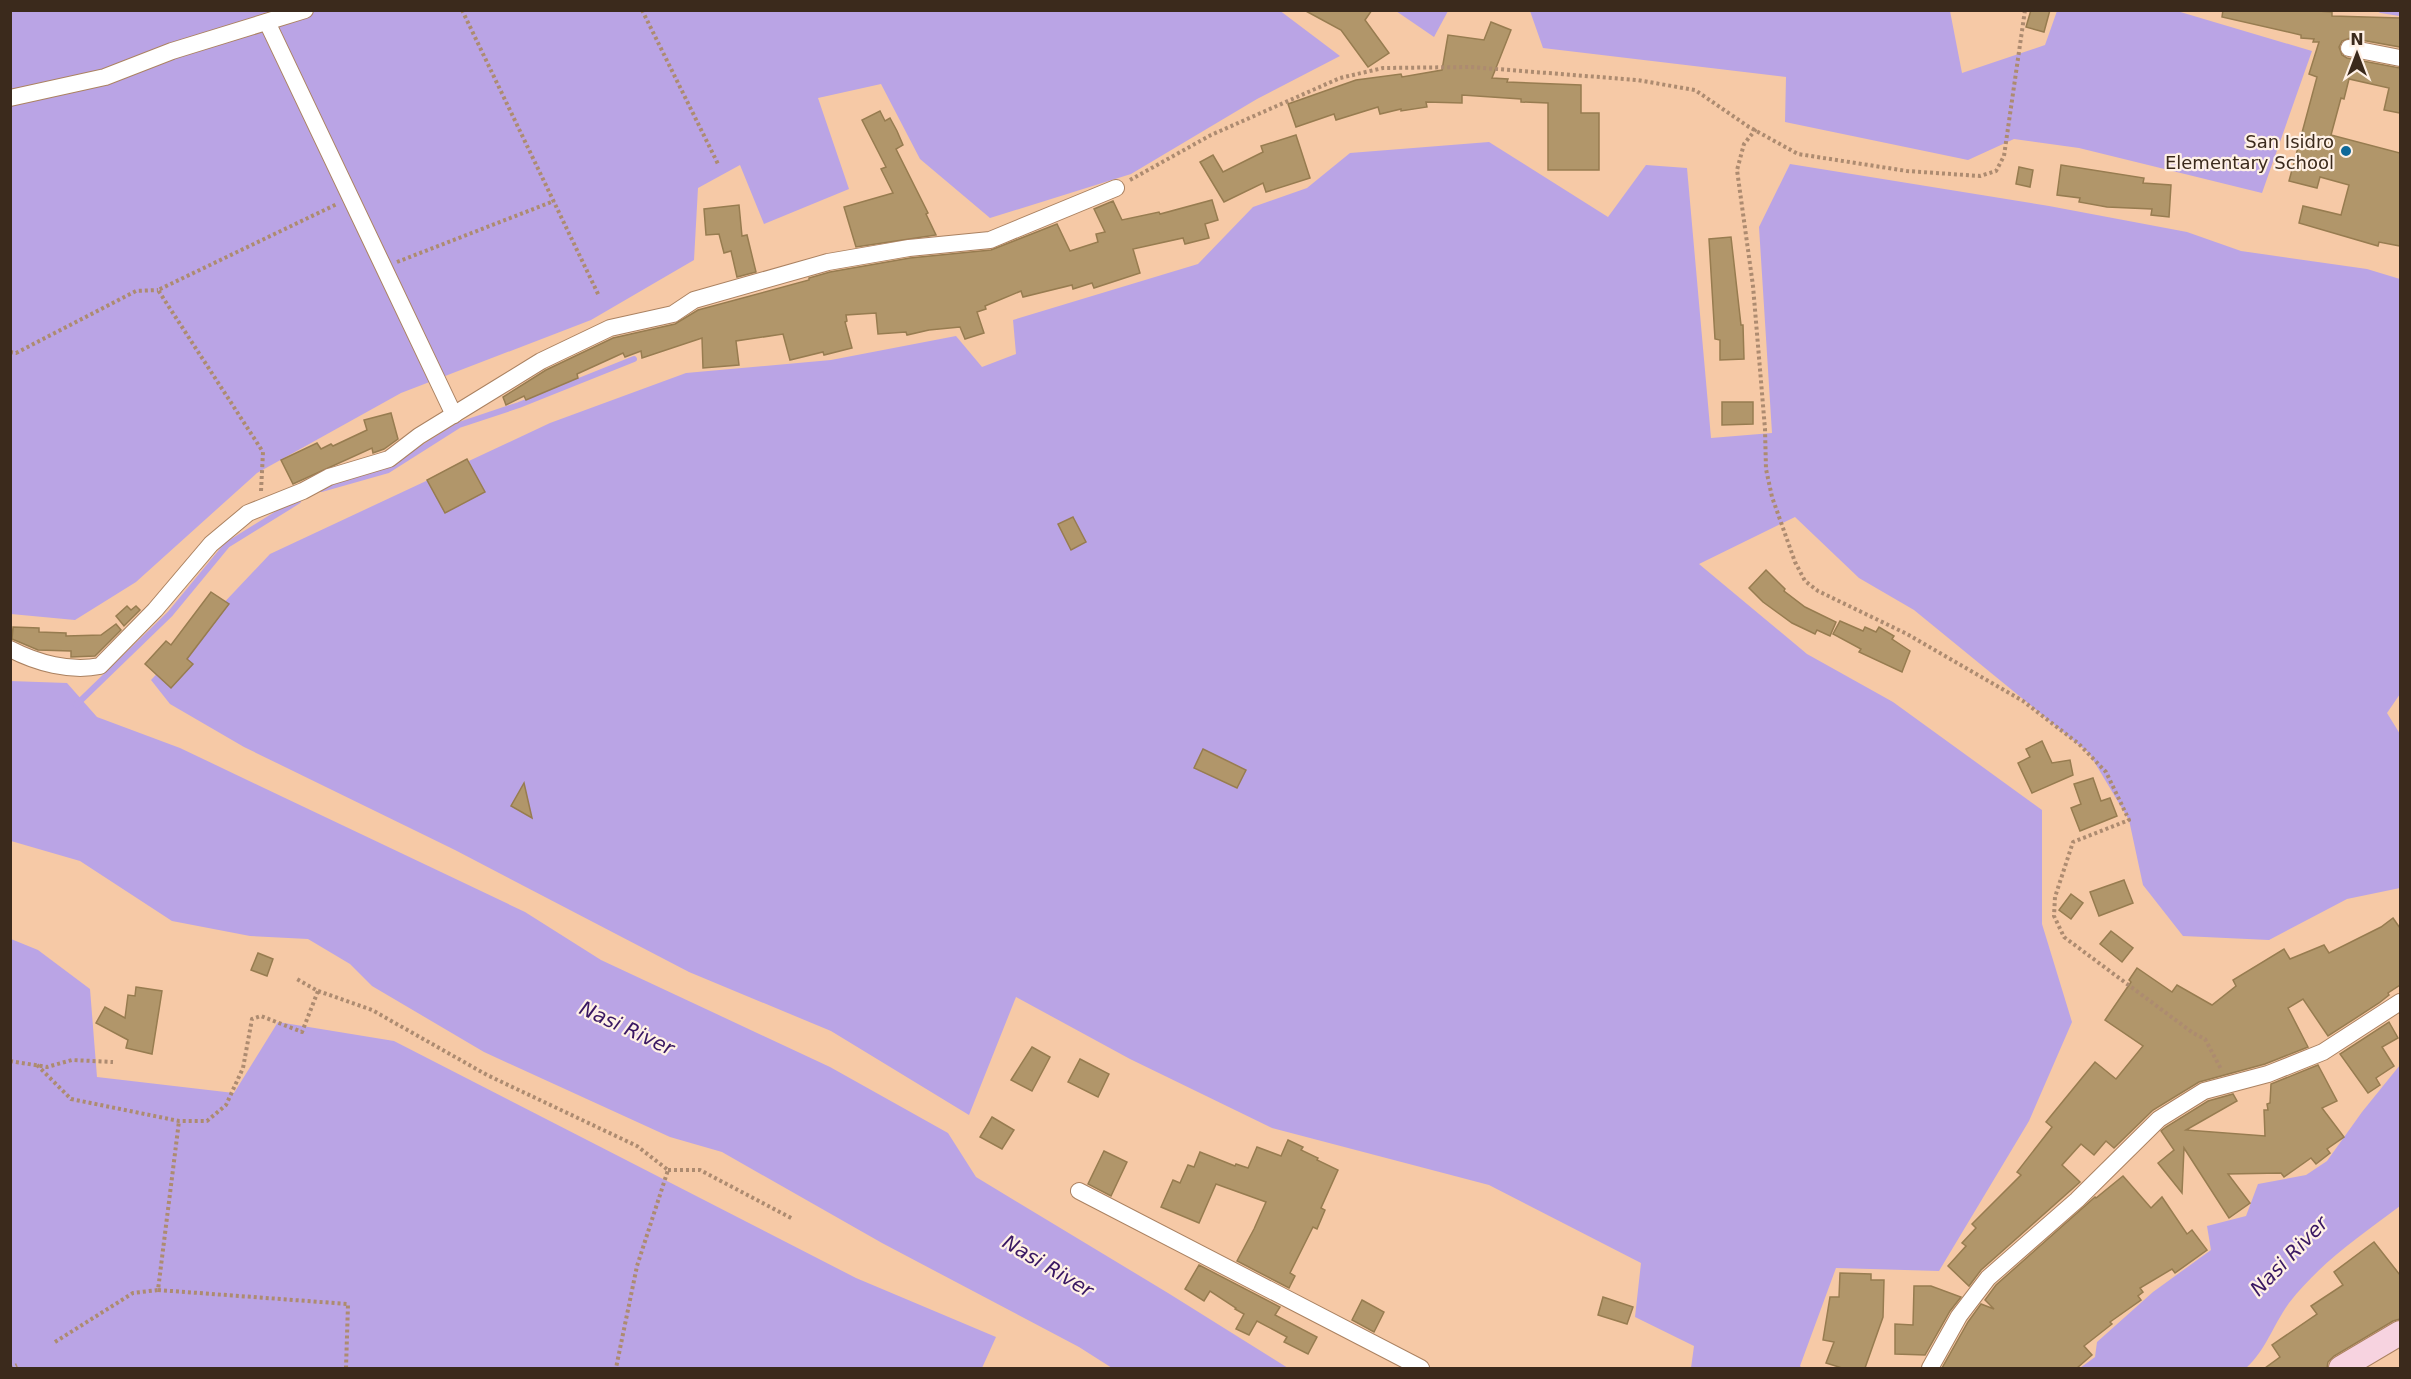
<svg xmlns="http://www.w3.org/2000/svg" width="2411" height="1379" font-family="'DejaVu Sans',sans-serif">
<style>
.water{fill:#baa4e5}
.lines{fill:none;stroke-linecap:round;stroke-linejoin:round}
.stream{stroke:#baa4e5;stroke-width:6}
.building{fill:#b1966a;stroke:#977c50;stroke-width:1.5}
.street-casing{stroke:#ab8261;stroke-width:18}
.secondary-casing{stroke:#ab8261;stroke-width:26}
.path{stroke:#ad8b70;stroke-width:4;stroke-dasharray:3 3;stroke-linecap:butt}
.street{stroke:#fff;stroke-width:16}
.secondary{stroke:#f7d3e0;stroke-width:24}
.poi-dot{fill:#0f6999;stroke:#fff1e6;stroke-width:2}
.labels{text-anchor:middle;dominant-baseline:central;stroke-width:4.5;stroke-linejoin:round;paint-order:stroke}
.poi-label{font-size:18px;fill:#3b2a1c;stroke:#fff1e6;text-anchor:end}
.water-label{font-size:20px;font-style:italic;fill:#391762;stroke:#fff1e6}
</style>
<rect width="100%" height="100%" fill="#f6c9a6"/>
<g class="water">
<path d="M1279,10L1340,56L1257,99L1131,174L990,218L920,159L881,84L818,98L849,189L764,224L740,165L698,188L694,260L591,320L401,393L257,473L136,582L75,620L11,614L10,11Z"/>
<path d="M1396,11H1448L1434,37Z"/>
<path d="M1530,11H1950L1962,73L2045,45L2057,11H2177L2312,51L2262,193L2079,148L2014,139L1968,160L1785,122L1786,77L1543,48Z"/>
<path d="M1489,142L1608,217L1646,165L1687,168L1711,438L1772,433L1759,227L1790,164L2049,206L2187,232L2241,251L2367,269L2400,279V694L2387,713L2400,734V888L2347,899L2269,940L2183,936L2143,885L2129,820L2089,753L1914,610L1859,578L1795,517L1699,564L1807,654L1893,702L2042,810V924L2072,1022L2029,1121L1939,1271L1836,1268L1800,1366L1802,1368H1691L1694,1346L1635,1317L1641,1263L1489,1185L1272,1128L1130,1059L1016,997L969,1115L831,1031L689,972L455,850L244,747L170,704L151,680L270,554L550,423L686,373L831,360L956,336L982,367L1016,354L1013,320L1198,264L1253,207L1307,188L1350,153Z"/>
<path d="M10,681L67,683L97,717L180,748L525,912L601,960L830,1067L948,1133L976,1177L1168,1293L1288,1368H1112L1079,1347L882,1243L722,1152L670,1137L484,1052L372,986L350,964L308,939L250,936L172,921L80,861L11,841Z"/>
<path d="M11,939L38,950L90,989L97,1077L234,1093L278,1022L394,1041L856,1278L996,1337L982,1368H11Z"/>
<path d="M2400,1065V1206C2359,1237 2321,1262 2289,1303C2273,1325 2266,1350 2246,1368H2080L2095,1357L2097,1342L2153,1292L2211,1250L2207,1226L2246,1216L2258,1184L2306,1175L2327,1161L2362,1112Z"/>
</g>
<g class="lines">
<g class="stream">
<path d="M2381,10L2400,13"/>
<path d="M321,489L388,470L459,425L519,405L634,359"/>
<path d="M76,705L170,614L227,545L298,501"/>
</g>
</g>
<g class="building">
<path d="M1304,10H1372L1365,20L1389,53L1368,67L1341,30Z"/>
<path d="M2031,10H2050L2044,32L2026,27Z"/>
<path d="M2223,10H2303L2332,12V16L2400,18V47L2350,38L2342,41L2339,47L2342,55L2347,58L2400,68V113L2384,110L2389,88L2349,79L2344,99L2341,98L2331,135L2400,153V246L2379,242L2378,246L2299,223L2303,206L2341,215L2349,185L2320,177L2317,188L2289,181L2317,77L2309,74L2319,42H2313L2314,39L2301,38V35L2222,17Z"/>
<path d="M1491,22L1511,30L1492,78L1508,79L1507,82L1581,85V113H1599V170H1548V103L1521,102V99L1462,95V103L1426,102L1427,107L1401,111V109L1380,114L1378,107L1336,120L1334,114L1296,127L1288,104L1356,80L1401,74L1402,77L1442,70L1448,35L1484,40Z"/>
<path d="M880,111L885,121L890,118L897,131L903,145L896,149L928,213L926,214L936,235L856,247L844,207L893,193L881,169L886,167L862,120Z"/>
<path d="M1296,135L1310,178L1266,192L1263,183L1224,202L1200,162L1213,155L1223,172L1263,152L1261,146Z"/>
<path d="M2061,165L2144,178L2143,183L2171,185L2169,217L2151,215L2152,209L2107,207L2079,202L2080,198L2057,195Z"/>
<path d="M2019,167L2033,170L2030,187L2016,184Z"/>
<path d="M1212,200L1218,220L1205,224L1209,238L1185,244L1183,238L1133,249L1140,273L1094,288L1092,283L1073,289L1072,285L1023,297L1021,291L985,306L986,309L977,312L984,333L965,339L960,327L929,330L907,335L906,332L878,334L876,313L846,315L847,321L845,322L852,348L824,355L823,352L790,360L783,334L736,341L739,365L703,368L702,338L642,358L641,351L625,357L623,353L577,374L578,378L526,400L524,396L506,405L503,397L546,370L613,338L675,324L698,310L809,280V278L830,272L910,258L991,250L1057,224L1070,251L1098,242L1096,234L1105,232L1094,209L1113,201L1122,220L1159,212L1160,214Z"/>
<path d="M739,205L742,236L747,235L756,272L737,277L731,251L724,253L719,234L706,235L704,209Z"/>
<path d="M1731,237L1741,325H1743L1744,359L1720,360V340L1715,339L1709,239Z"/>
<path d="M1722,402H1753V424L1722,425Z"/>
<path d="M391,413L398,439L384,449L373,453L372,448L293,484L281,460L317,443L321,449L331,444L333,446L367,430L364,420Z"/>
<path d="M467,459L485,492L445,513L427,480Z"/>
<path d="M1073,517L1086,542L1071,550L1058,524Z"/>
<path d="M1766,570L1785,589L1784,591L1805,607L1836,622L1830,636L1817,630L1815,634L1792,623L1763,602L1749,588Z"/>
<path d="M211,592L229,604L187,659L193,664L171,688L145,664L166,641L171,645Z"/>
<path d="M127,606L131,610L136,606L140,610L124,626L116,616Z"/>
<path d="M1840,621L1863,631L1865,627L1876,632L1879,627L1894,636L1892,639L1910,651L1902,672L1859,652L1861,649L1833,634Z"/>
<path d="M116,624L121,630L95,656L71,657V651L38,650L12,639L13,627L39,628V632L66,633V636L101,635Z"/>
<path d="M2042,741L2052,763L2070,760L2073,775L2032,793L2018,763L2030,757L2026,749Z"/>
<path d="M1203,749L1246,770L1237,788L1194,768Z"/>
<path d="M2093,778L2101,801L2110,798L2117,816L2080,831L2071,808L2081,804L2074,784Z"/>
<path d="M524,783L532,818L511,806Z"/>
<path d="M2124,880L2133,903L2099,916L2090,892Z"/>
<path d="M2071,894L2083,903L2071,919L2059,910Z"/>
<path d="M2393,918L2400,928V985L2388,993L2389,995L2379,1003L2328,1036L2303,999L2288,1008L2308,1047L2265,1064L2199,1082L2153,1110L2114,1148L2106,1141L2094,1155L2081,1144L2062,1165L2080,1182L1981,1270L1969,1286L1948,1266L1966,1246L1962,1243L1976,1228L1972,1224L2021,1175L2017,1172L2052,1127L2046,1122L2095,1062L2116,1079L2143,1046L2105,1020L2131,982L2129,980L2137,968L2172,992L2177,985L2212,1005L2236,986L2233,980L2284,949L2290,959L2324,945L2329,953L2381,927Z"/>
<path d="M2111,931L2133,948L2122,962L2100,944Z"/>
<path d="M258,953L273,959L267,976L251,970Z"/>
<path d="M136,987L162,991L152,1054L126,1048L128,1040L96,1023L105,1007L125,1018L128,995L135,996Z"/>
<path d="M2389,1022L2398,1038L2382,1047L2394,1066L2376,1078L2380,1085L2368,1093L2340,1054Z"/>
<path d="M1032,1047L1050,1057L1032,1091L1011,1080Z"/>
<path d="M1080,1059L1109,1074L1098,1097L1068,1082Z"/>
<path d="M2318,1065L2337,1101L2322,1108L2344,1137L2327,1149L2330,1153L2316,1164L2311,1158L2284,1177L2281,1173L2228,1174L2250,1203L2229,1218L2184,1148L2182,1193L2158,1163L2174,1150L2161,1131L2166,1127L2208,1101L2233,1094L2237,1101L2186,1130L2265,1136L2264,1110H2268L2267,1104L2270,1103L2271,1084Z"/>
<path d="M992,1117L1014,1130L1002,1149L980,1137Z"/>
<path d="M1288,1140L1303,1147L1301,1150L1318,1158L1317,1160L1338,1170L1321,1208L1325,1210L1317,1229L1313,1227L1290,1273L1295,1276L1289,1288L1237,1261L1254,1229L1266,1202L1216,1184L1199,1223L1161,1207L1173,1180L1180,1183L1188,1165L1194,1167L1200,1152L1235,1166L1236,1164L1248,1168L1257,1147L1281,1156Z"/>
<path d="M1104,1151L1127,1162L1111,1196L1088,1184Z"/>
<path d="M2123,1176L2151,1208L2162,1197L2187,1234L2192,1230L2207,1250L2175,1273L2172,1269L2140,1288L2143,1292L2138,1296L2141,1300L2110,1322L2112,1324L2084,1346L2092,1355L2077,1368H1942L1968,1322L1981,1304L1994,1309L1985,1300L1996,1285L2095,1197L2096,1198Z"/>
<path d="M2374,1242L2400,1275V1319L2393,1321L2334,1356L2328,1362L2327,1368H2265L2280,1357L2272,1345L2317,1314L2311,1306L2343,1285L2334,1272Z"/>
<path d="M1199,1265L1280,1307L1275,1315L1317,1337L1308,1354L1284,1342L1287,1337L1257,1321L1249,1335L1236,1329L1244,1314L1235,1309L1236,1308L1210,1291L1204,1301L1185,1289Z"/>
<path d="M1840,1273L1871,1274V1280H1884L1883,1317L1865,1368H1842L1826,1363L1834,1342L1823,1340L1830,1297H1839Z"/>
<path d="M1914,1286H1931L1961,1297L1950,1311L1925,1355L1895,1354V1324L1913,1325Z"/>
<path d="M1603,1297L1633,1307L1627,1324L1598,1315Z"/>
<path d="M1362,1300L1384,1312L1374,1332L1352,1320Z"/>
</g>
<g class="lines">
<g class="street-casing">
<g id="street">
<path d="M267,22L454,415"/>
<path d="M2349,48L2400,58"/>
<path d="M10,98L105,77L172,51L305,10"/>
<path d="M10,649C37,663 70,672 100,666L155,610L211,544L248,513L303,491L329,477L389,459L419,436L502,385L541,361L610,328L673,314L694,300L828,262L909,248L990,240L1116,188"/>
<path d="M1079,1191L1421,1368"/>
<path d="M1930,1368L1959,1316L1988,1278L2077,1200L2159,1119L2204,1091L2268,1074L2323,1052L2400,1002"/>
</g>
</g>
<g class="secondary-casing">
<path id="secondary" d="M2341,1368L2400,1333"/>
</g>
<g class="path">
<path d="M462,10L599,296"/>
<path d="M642,10L719,166"/>
<path d="M1756,129L1744,144L1737,170L1753,286L1765,429L1766,469L1772,497L1795,562L1805,581L1818,591L1907,634L2023,701L2079,744L2106,772L2129,820L2073,842L2055,897L2054,916L2064,937L2193,1033L2205,1039L2221,1069"/>
<path d="M1130,180L1211,135L1340,78L1383,68L1471,67L1637,80L1695,90L1749,127L1798,154L1907,171L1980,176L1996,171L2004,156L2025,10"/>
<path d="M397,262L554,201"/>
<path d="M10,352L16,353L136,291L158,290"/>
<path d="M261,491L263,452L158,290L337,204"/>
<path d="M318,991L372,1010L487,1075L637,1146L668,1170L637,1266L616,1368"/>
<path d="M10,1061L47,1067L72,1060L113,1062"/>
<path d="M37,1065L71,1099L179,1121H207L226,1105L243,1068L252,1019L261,1016L302,1032L318,991L295,978"/>
<path d="M668,1170H700L793,1219"/>
<path d="M158,1290L348,1304L346,1368"/>
<path d="M55,1342L133,1293L158,1290L179,1121"/>
<path d="M10,1368L17,1365"/>
</g>
<use href="#street" class="street"/>
<use href="#secondary" class="secondary"/>
</g>
<circle class="poi-dot" cx="2346" cy="151" r="6"/>
<g class="labels">
<g class="poi-label">
<text x="2334" y="141">San Isidro<tspan x="2334" dy="21">Elementary School</tspan></text>
</g>
<g class="water-label">
<text transform="translate(627 1028) rotate(25)">Nasi River</text>
<text transform="translate(2289 1256) rotate(-46)">Nasi River</text>
<text transform="translate(1048 1266) rotate(31)">Nasi River</text>
</g>
</g>
<rect width="2411" height="1379" fill="none" stroke="#3b2a1c" stroke-width="24"/>
<g transform="translate(2357 54)" stroke="#fff1e6" stroke-width="4.5" paint-order="stroke">
<path d="M0-4.5L10 22L0 15L-10 22Z" fill="#3b2a1c"/>
<text y="-9" font-size="16" font-weight="bold" text-anchor="middle" fill="#3b2a1c">N</text>
</g>
</svg>
